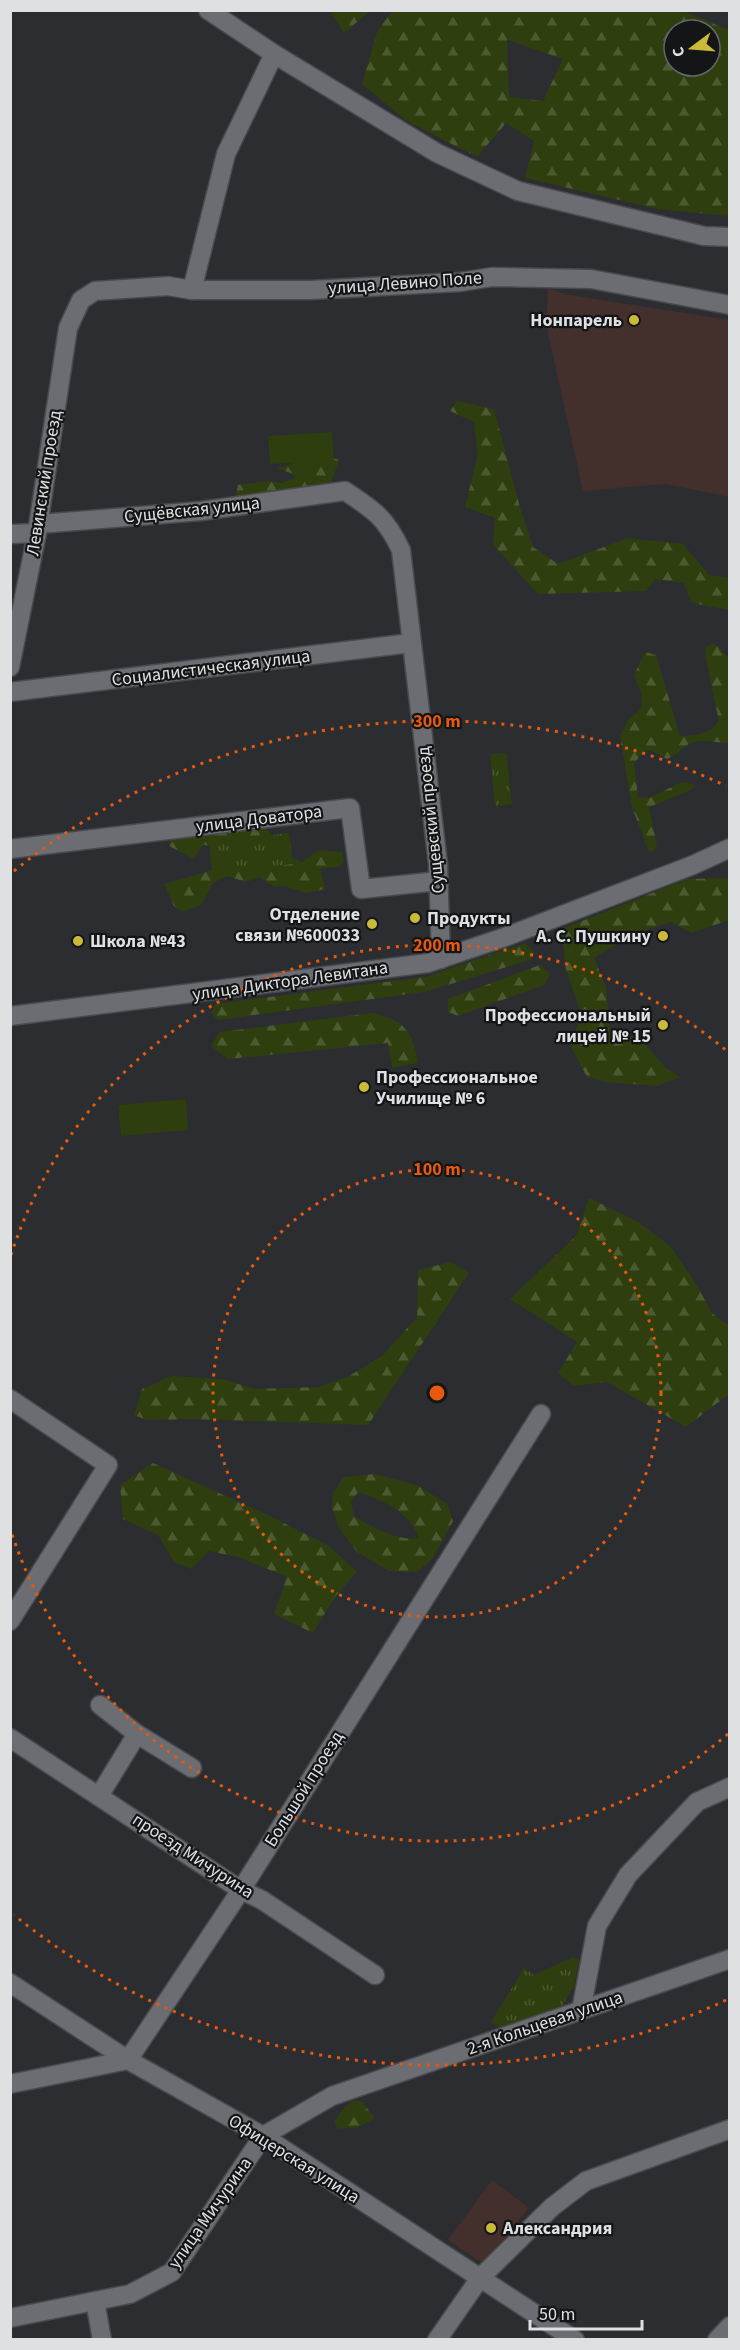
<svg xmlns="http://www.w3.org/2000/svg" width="740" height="2350" font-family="'Source Sans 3',sans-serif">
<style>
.commercial{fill:#432f2c}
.forest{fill:url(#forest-firs);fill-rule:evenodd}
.park{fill:url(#park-tufts)}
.garden{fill:#2e3e0f}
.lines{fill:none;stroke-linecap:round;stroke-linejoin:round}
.minor-casing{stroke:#484a4d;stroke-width:21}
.minor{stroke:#6b6d72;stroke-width:18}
.ring{fill:none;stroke:#e8590c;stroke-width:3;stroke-dasharray:3 6}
.poi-dot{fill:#cbba39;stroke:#141517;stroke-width:2}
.labels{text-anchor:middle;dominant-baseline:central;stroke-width:4.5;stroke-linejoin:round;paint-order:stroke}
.street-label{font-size:18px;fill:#dee0e2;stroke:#141517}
.poi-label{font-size:18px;font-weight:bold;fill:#dee0e2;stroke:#141517;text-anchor:end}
.centre{fill:#e8590c;stroke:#141517;stroke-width:3}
.ring-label{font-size:18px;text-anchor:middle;font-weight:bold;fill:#e8590c;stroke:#141517;stroke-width:4.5;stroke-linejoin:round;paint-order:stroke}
</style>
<defs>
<pattern id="forest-firs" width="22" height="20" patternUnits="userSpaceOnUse" patternTransform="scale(1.5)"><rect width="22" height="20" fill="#2e3e0f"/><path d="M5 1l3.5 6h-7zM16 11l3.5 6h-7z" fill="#4c5a32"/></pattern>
<pattern id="park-tufts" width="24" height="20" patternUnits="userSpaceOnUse" patternTransform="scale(1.5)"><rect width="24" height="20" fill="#2e3e0f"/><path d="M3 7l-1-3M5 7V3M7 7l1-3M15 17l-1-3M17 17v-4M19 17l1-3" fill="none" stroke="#4c5a32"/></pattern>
</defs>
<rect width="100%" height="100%" fill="#2b2d31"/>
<g class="commercial">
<path d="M548,288L564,294L729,320V497L665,484L583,491L546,324Z"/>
<path d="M492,2180L529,2208L485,2265L448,2240Z"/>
</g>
<g class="forest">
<path d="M393,10L683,11L729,30V216L658,209L525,178L534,141L506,123L477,157L407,121L362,84L377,32ZM674,30H710V66H674ZM507,40L563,59L543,101L509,97Z"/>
<path d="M370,11L344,33L330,11L370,10Z"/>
<path d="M457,401L494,409L519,504L533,547L558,564L628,538L683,544L709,575L729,578V610L692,603L684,583L655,579L646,591L538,594L493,545L495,518L465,507L478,454L474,422L450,411Z"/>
<path d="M324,455L339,460L330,486L241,497L236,494L238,485L266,481L282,483L295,478L293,474L277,468C294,465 307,457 324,455Z"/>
<path d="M712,644L718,646L729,659V744C713,742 697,737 683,748C677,753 674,756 667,759L650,750L644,752L634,763L638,797L649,798L682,782L696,785C689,794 662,800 649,808L657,846L654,851L649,852L632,807L620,736L628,720L641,709L642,695L634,675L645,652L656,655L680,736C696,735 709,735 719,721L705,654L706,647Z"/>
<path d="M263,826L271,834C259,851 222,846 203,845L194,859L169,846V837Z"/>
<path d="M318,850L342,852L344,862L339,867L320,868L325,889L306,893L285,886L275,887L259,877L246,882L227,876L213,883L201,905L182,912L174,906L164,884L217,869L285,856L302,862Z"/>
<path d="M726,878L729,879V920L691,933L671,922L634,934L594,958L606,987L610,1032L640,1039L666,1068L680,1077L657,1086L605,1082L587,1077L570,1045L582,1016L566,970L562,929L687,879Z"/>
<path d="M525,943L534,952L530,960L424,992L218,1020L211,1013L216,1004L425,977Z"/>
<path d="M540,965L550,974L544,985L458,1016L448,1012V999Z"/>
<path d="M372,1013C404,1020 413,1031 418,1063L392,1068L388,1043L228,1059L211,1046L219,1032Z"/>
<path d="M589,1198L638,1222L671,1247L698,1287L711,1312L729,1326V1394L686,1427L607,1382L574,1386L558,1373L577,1342L510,1299L576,1236Z"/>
<path d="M451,1262L469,1273L368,1425L193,1419L147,1420L134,1415L142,1389L171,1376L222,1379L255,1389L319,1387L349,1376L382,1356L417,1317L418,1270Z"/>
<path d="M153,1463L272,1517L329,1546L357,1572L334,1598L313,1633L274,1614L287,1577L238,1557L209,1551L191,1569L174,1562L158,1535L123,1519L120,1485Z"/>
<path d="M374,1474L417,1485L447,1504L453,1521L433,1558L417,1572L389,1571L357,1552L339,1528L332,1508L333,1493L344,1477ZM358,1492C384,1501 409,1511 419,1538C396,1541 374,1528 354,1516L351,1502Z"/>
<path d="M353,2101H361L375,2118L359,2127L338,2129L334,2122L343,2109Z"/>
</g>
<g class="park">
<path d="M506,753L512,804L495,806L490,754Z"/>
<path d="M289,833L293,864L212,873L209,842Z"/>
<path d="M573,1957L579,1960L574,1987L561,2007L499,2028L491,2022L524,1968L534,1975Z"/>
</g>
<g class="garden">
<path d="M332,432L334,461L270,464L268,436Z"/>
<path d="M186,1099L188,1130L121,1136L118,1105Z"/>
</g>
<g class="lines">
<g class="minor-casing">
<g id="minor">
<path d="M208,10L274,54L437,153L518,191L704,236L730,237"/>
<path d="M192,290L226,154L274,54"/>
<path d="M39,524L201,511L345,491C374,510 386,518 401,550L438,864L441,959"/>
<path d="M10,534L37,533"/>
<path d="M10,667L37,533L68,328L81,300L95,291L168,286L192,290H311L460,282L492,277L591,279L730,305"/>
<path d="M10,692L411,643"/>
<path d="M10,849L350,808L361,889L439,881"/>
<path d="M10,1016L428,963L505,937L693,865L730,848"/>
<path d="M10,1399L108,1465L10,1621"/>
<path d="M100,1705L137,1734"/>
<path d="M10,1738L241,1890L262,1900L375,1975"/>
<path d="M99,1796L137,1734L192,1768"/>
<path d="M10,1983L128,2060L263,2136L575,2340"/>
<path d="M581,2011L597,1926L628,1875L697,1802L730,1787"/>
<path d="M10,2084L128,2060L241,1890L541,1414"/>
<path d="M95,2301L102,2340"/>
<path d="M10,2318L130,2294L172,2272L263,2136L332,2096L730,1959"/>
<path d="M437,2340L480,2278L552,2207L586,2181L730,2129"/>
<path d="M717,2340L730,2326"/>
</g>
</g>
<use href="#minor" class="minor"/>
</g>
<g class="ring">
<circle cx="437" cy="1393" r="224"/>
<path d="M728 1734A448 448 0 0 1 11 1531M11 1255A448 448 0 0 1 728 1052"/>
<path d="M726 2000A672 672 0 0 1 14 1915M14 871A672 672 0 0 1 726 786"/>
</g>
<g class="poi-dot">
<circle cx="634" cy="320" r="6"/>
<circle cx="415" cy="918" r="6"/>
<circle cx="372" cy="924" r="6"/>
<circle cx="663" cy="936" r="6"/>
<circle cx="78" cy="941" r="6"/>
<circle cx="663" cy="1025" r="6"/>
<circle cx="364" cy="1087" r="6"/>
<circle cx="491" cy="2228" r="6"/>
</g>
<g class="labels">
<g class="street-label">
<text transform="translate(405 283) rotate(-4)">улица Левино Поле</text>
<text transform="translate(44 483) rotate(-81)">Левинский проезд</text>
<text transform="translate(192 510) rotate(-6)">Сущёвская улица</text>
<text transform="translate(211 668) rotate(-7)">Социалистическая улица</text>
<text transform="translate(259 819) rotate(-7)">улица Доватора</text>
<text transform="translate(431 820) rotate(-96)">Сущевский проезд</text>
<text transform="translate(290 981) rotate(-8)">улица Диктора Левитана</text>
<text transform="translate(304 1789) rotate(-58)">Большой проезд</text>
<text transform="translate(193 1856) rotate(33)">проезд Мичурина</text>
<text transform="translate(545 2023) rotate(-19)">2-я Кольцевая улица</text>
<text transform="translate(294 2159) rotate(32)">Офицерская улица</text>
<text transform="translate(210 2213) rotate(-55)">улица Мичурина</text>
</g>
<g class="poi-label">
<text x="622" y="320">Нонпарель</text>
<text x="360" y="914">Отделение<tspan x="360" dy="21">связи №600033</tspan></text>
<text x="427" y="918" text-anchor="start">Продукты</text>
<text x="651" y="936">А. С. Пушкину</text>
<text x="90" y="941" text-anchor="start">Школа №43</text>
<text x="651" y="1015">Профессиональный<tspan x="651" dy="21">лицей № 15</tspan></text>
<text x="376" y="1077" text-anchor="start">Профессиональное<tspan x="376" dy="21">Училище № 6</tspan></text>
<text x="503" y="2228" text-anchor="start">Александрия</text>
</g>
</g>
<circle cx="437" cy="1393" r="9" class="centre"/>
<g class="ring-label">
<text x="437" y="727">300 m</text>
<text x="437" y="951">200 m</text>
<text x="437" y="1175">100 m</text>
</g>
<rect width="740" height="2350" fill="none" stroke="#dee0e2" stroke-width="24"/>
<g transform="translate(692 48) rotate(254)"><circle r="28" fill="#141517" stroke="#656668" stroke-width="1.5"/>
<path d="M0-4.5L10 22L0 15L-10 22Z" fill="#cbba39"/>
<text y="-9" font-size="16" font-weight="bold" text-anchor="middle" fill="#dee0e2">С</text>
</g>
<path d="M530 2320v9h112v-9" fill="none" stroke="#dee0e2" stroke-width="3"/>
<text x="539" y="2320" font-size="18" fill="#dee0e2" stroke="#141517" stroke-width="4.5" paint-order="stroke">50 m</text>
</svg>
